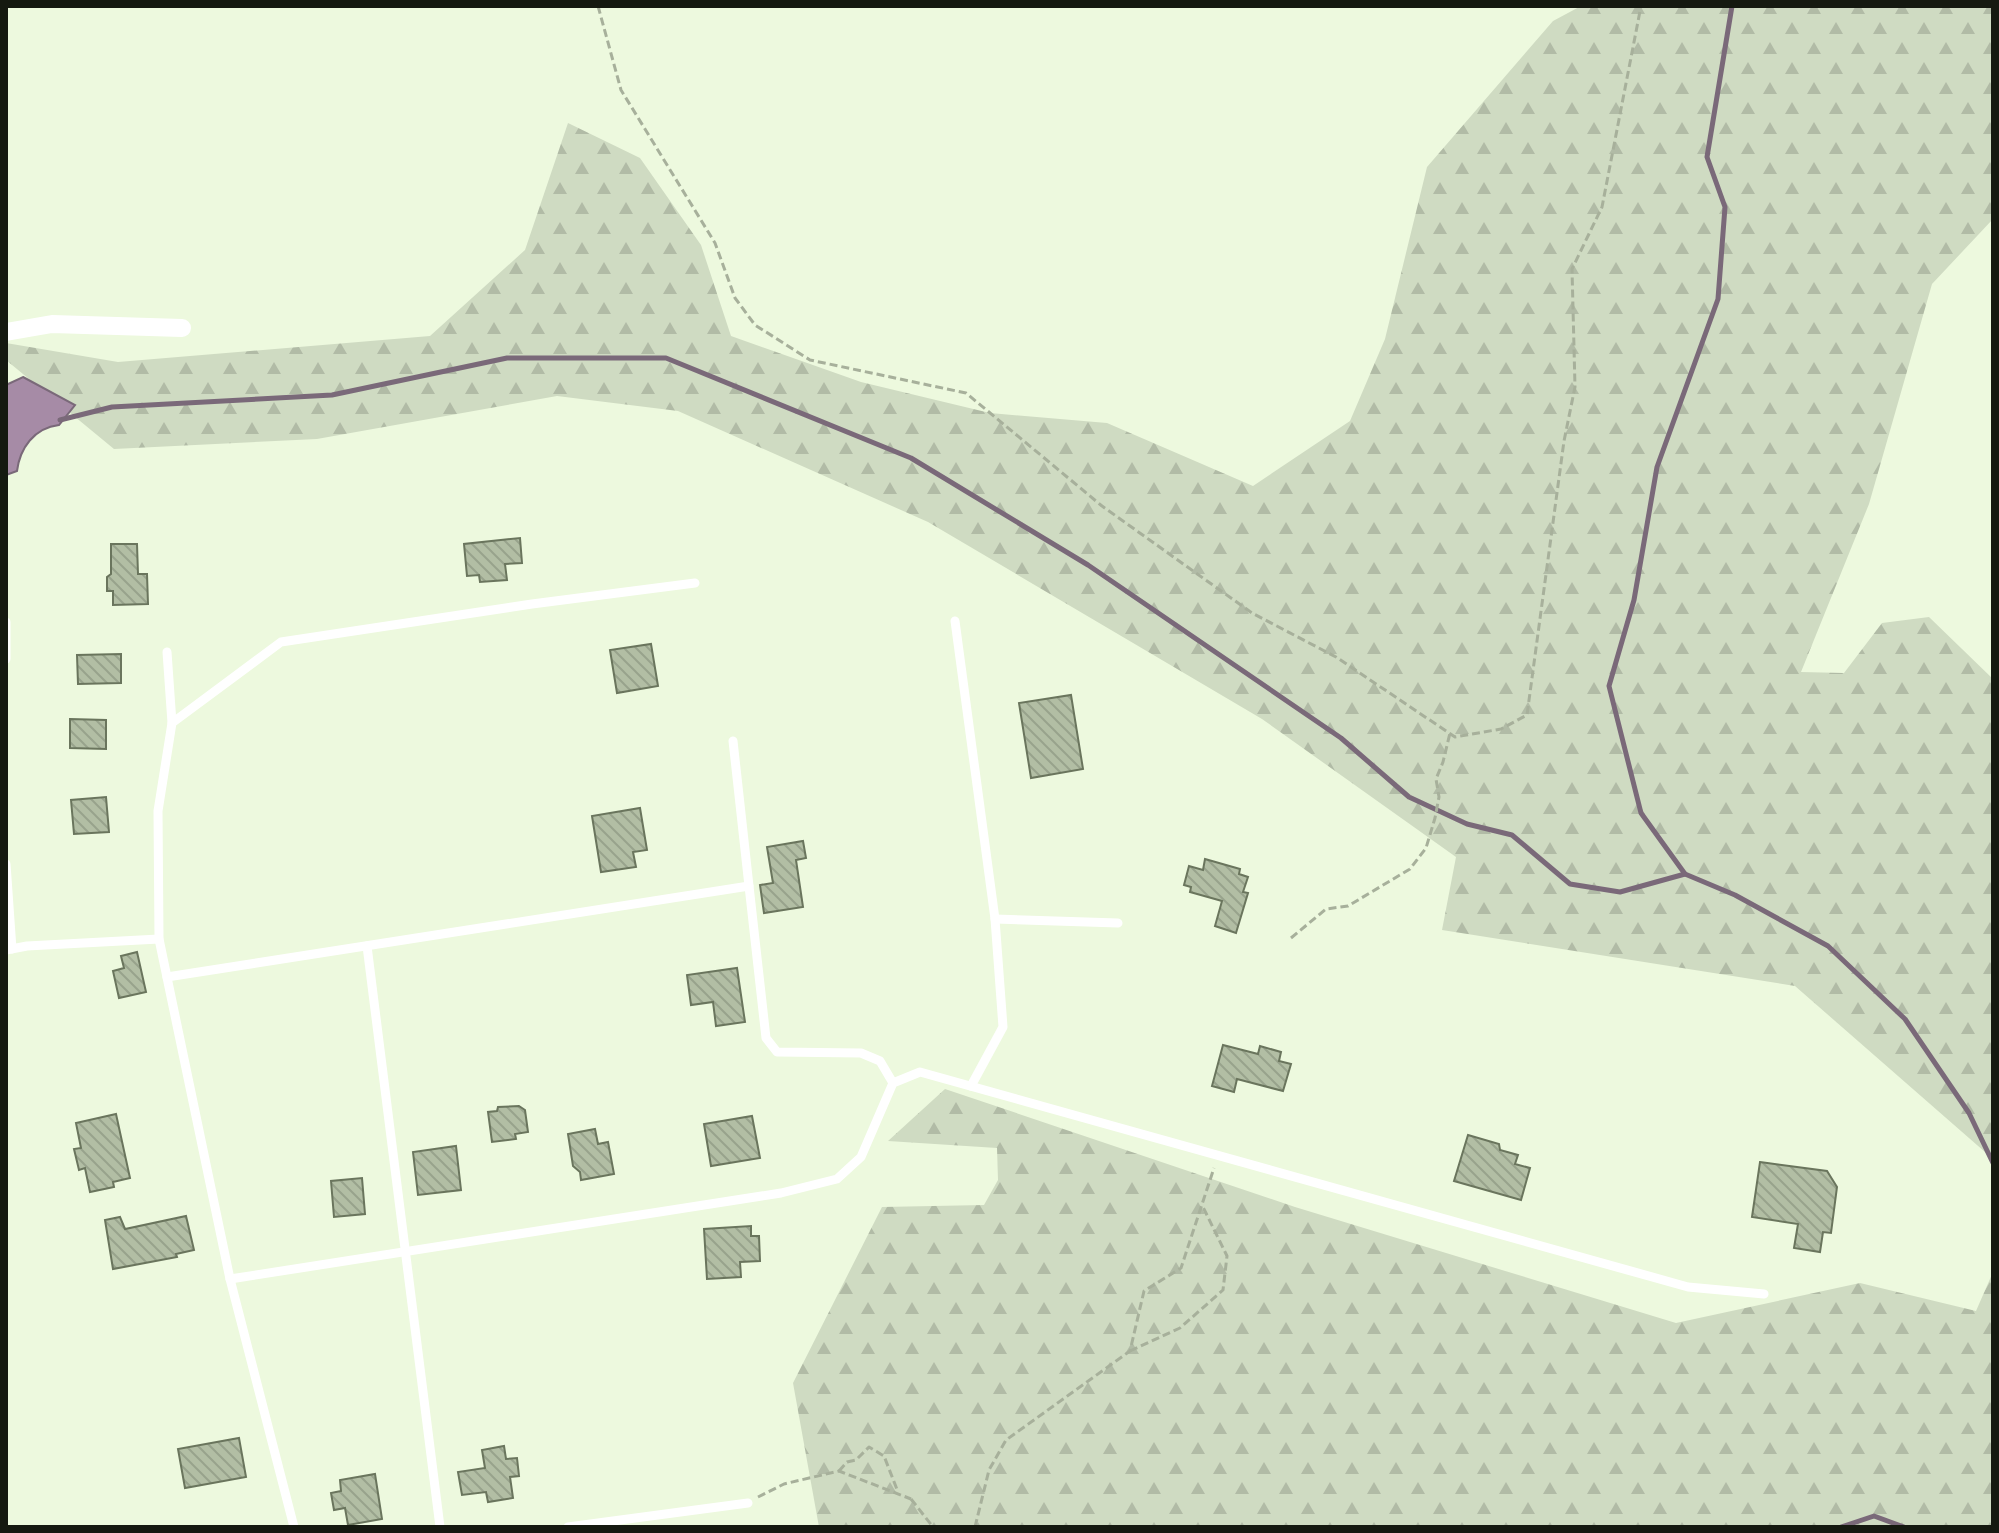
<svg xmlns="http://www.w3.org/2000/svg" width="1999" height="1533" font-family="Barlow,sans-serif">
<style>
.forest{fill:url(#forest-firs)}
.water{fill:#a68ba6;stroke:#7a6979;stroke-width:2}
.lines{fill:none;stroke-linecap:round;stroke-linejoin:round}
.stream{stroke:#7a6979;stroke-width:5}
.building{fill:url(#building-back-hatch);stroke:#6a755d;stroke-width:2}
.path{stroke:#a7b09b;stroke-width:3;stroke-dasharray:8 4;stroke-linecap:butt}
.lane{stroke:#fff;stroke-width:9}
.street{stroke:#fff;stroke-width:18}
</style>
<defs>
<pattern id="forest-firs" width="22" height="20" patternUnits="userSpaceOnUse" patternTransform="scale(2)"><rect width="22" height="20" fill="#cfdbc2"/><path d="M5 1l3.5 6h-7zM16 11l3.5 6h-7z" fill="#b1bba6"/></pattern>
<pattern id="building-back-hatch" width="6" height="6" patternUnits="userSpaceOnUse" patternTransform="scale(2)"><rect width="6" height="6" fill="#b2bea4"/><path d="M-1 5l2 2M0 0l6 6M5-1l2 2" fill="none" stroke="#98a38c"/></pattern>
</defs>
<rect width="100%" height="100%" fill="#edf9de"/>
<g class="forest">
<path d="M1581,6H1993V219L1932,284L1869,504L1801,672L1844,673L1882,623L1929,617L1993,679V1159L1795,986L1442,930L1456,857L1262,719L928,522L678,411L557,396L317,439L114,449L6,360V343L118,362L430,336L525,250L568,123L640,158L701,245L731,336L861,382L990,413L1107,423L1253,486L1350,421L1385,339L1427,167L1553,21Z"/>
<path d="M945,1089L1295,1207L1676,1323L1860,1283L1976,1311L1993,1272V1527H819L793,1383L882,1207L984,1205L998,1180L997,1148L888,1141Z"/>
</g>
<path class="water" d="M23,377L75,405L59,425C34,428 20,448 17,471L6,475V385Z"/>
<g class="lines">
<g class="stream">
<path d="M1732,6L1707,157L1725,207L1718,299L1657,467L1634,600L1609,686L1641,813L1685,874L1735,895L1828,946L1905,1019L1969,1113L1993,1163"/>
<path d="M60,420L112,407L332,395L507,358H666L911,458L1088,565L1341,738L1409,797L1467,824L1512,835L1570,884L1620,892L1685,874"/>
<path d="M1841,1527L1874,1516L1904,1527"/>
</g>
</g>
<g class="building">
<path d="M520,538L522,563L505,564L507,580L480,582L479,575L467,576L464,544Z"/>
<path d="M111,544H137L138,574H147L148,604L113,605V591H107V577L111,574Z"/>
<path d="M651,644L658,686L617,693L610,650Z"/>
<path d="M121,654V683L78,684L77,655Z"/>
<path d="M1071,695L1083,769L1031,778L1019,703Z"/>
<path d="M70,719L106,720V749L70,748Z"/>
<path d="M106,797L109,832L74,834L71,800Z"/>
<path d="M640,808L647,850L633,852L636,867L601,872L592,816Z"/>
<path d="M803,841L806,858L796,860L803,907L764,913L760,885L773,883L767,847Z"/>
<path d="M1205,859L1240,869L1239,874L1248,877L1243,892L1248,893L1236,933L1215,926L1222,901L1190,892L1191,887L1184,885L1189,866L1203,870Z"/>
<path d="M137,952L146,992L119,998L113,971L124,968L121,956Z"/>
<path d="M737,968L745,1022L716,1026L713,1002L691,1005L687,975Z"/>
<path d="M1223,1045L1258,1054L1260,1046L1281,1052L1279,1061L1291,1064L1283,1091L1237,1079L1234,1092L1212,1086Z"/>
<path d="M519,1106L525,1110L528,1132L515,1134L516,1139L492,1142L488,1112L497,1111L498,1107Z"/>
<path d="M116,1114L130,1178L113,1182L114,1187L90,1192L85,1168L79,1170L74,1149L81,1148L76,1123Z"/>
<path d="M752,1116L760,1158L711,1166L704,1124Z"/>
<path d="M595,1129L598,1144L608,1142L614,1174L581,1180L580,1172L573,1166L568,1134Z"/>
<path d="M1468,1135L1499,1144L1500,1150L1518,1155L1515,1164L1530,1168L1521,1200L1454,1181Z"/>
<path d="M456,1146L461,1190L418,1195L413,1152Z"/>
<path d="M1760,1162L1827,1171L1837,1187L1831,1233L1823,1232L1820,1252L1794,1248L1798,1224L1752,1217Z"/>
<path d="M362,1178L365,1214L334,1217L331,1181Z"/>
<path d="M186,1216L194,1250L176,1254L177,1257L113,1269L105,1220L120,1217L125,1229Z"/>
<path d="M751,1226V1236H759L760,1261L740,1262L741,1277L707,1279L704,1229Z"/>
<path d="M239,1438L246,1477L185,1488L178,1449Z"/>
<path d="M504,1446L506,1459L517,1458L519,1476L510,1477L513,1498L488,1502L486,1492L462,1495L458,1472L485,1468L482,1450Z"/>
<path d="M375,1474L382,1519L348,1525L345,1508L334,1510L331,1493L341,1491L340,1480Z"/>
</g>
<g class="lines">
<g class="path">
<path d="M598,6L621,90L715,243L735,298L755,325L810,360L966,393L1102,506L1252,613L1336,657L1455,737L1501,729L1527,715L1564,441L1575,387L1572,269L1602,207L1641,6"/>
<path d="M1291,938L1326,909L1348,906L1410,869L1426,848L1435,818L1439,797L1436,779L1443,762L1450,733"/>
<path d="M1130,1351L1180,1328L1223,1290L1227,1256L1203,1207"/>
<path d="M839,1471L847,1462L856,1460L869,1447L884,1456L898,1492"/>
<path d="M758,1497L784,1484L839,1471L911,1499"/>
<path d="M911,1499L933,1527"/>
<path d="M975,1527L989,1470L1006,1440L1130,1351L1144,1291L1181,1268L1214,1168"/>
</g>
<g class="lane">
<path d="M955,621L995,919L1003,1027L971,1086"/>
<path d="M6,622V659"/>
<path d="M167,652L172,723"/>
<path d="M733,741L749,886"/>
<path d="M6,864L12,949"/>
<path d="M995,919L1118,923"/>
<path d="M367,946L440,1527"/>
<path d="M6,950L27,946L159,939"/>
<path d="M167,977L749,886L766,1038L777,1052L861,1053L880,1061L893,1083"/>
<path d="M230,1279L781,1193L837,1179L861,1157L893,1083L920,1072L1688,1287L1764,1294"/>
<path d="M294,1527L230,1279L159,939L158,811L172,723L281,642L532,604L695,583"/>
<path d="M568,1527L748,1503"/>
</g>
<path class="street" d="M6,332L52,324L182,328"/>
</g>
<rect width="1999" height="1533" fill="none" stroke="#151910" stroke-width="16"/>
</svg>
